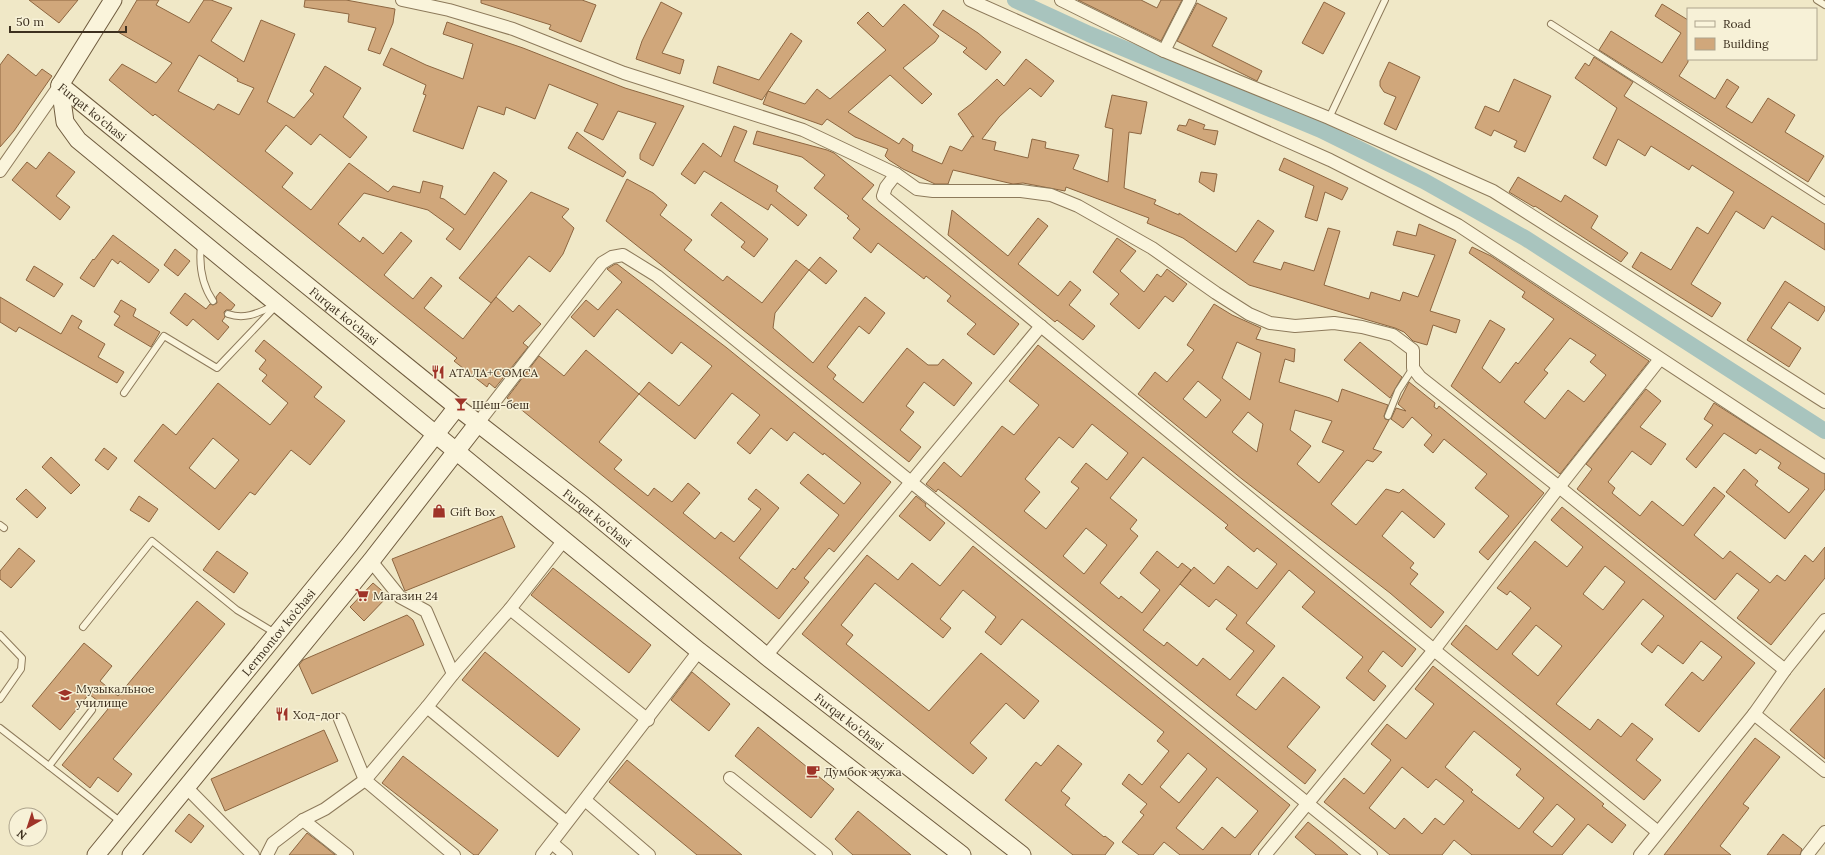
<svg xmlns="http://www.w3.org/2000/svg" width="1825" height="855" font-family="Lora,serif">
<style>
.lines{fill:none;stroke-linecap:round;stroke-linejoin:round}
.canal{stroke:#a8c4be;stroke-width:16}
.building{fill:#d0a77b;stroke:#8d6640;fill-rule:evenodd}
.service-casing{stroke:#8d7a5b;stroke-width:8}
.minor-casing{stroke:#8d7a5b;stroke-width:14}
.secondary-casing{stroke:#6f5b3e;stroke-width:19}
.service{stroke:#faf4db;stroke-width:6}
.minor{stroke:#faf4db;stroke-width:12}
.secondary{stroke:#faf4db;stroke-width:17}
.labels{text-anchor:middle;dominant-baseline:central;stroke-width:3;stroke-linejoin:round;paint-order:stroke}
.street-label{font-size:12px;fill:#3d301f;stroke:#f7f1d7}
.poi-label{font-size:12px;fill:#3d301f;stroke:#f7f1d7;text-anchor:start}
</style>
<rect width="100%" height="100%" fill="#f0e8c7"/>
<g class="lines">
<path class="canal" d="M1015,0L1089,34L1321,130L1424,181L1525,238L1825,431"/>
</g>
<g class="building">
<path d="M29,0H78L59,23Z"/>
<path d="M137,0H159L156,5L189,23L204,0H211L232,8L211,41L244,62L261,20L295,34L267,102L294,118L314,94L310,91L325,66L361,88L343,117L367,137L350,158L320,134L311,145L286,125L265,151L293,173L282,187L311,210L349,163L388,192L393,186L420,193L423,181L443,186L440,198L444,199L465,215L494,172L507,181L460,250L446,239L454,229L428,210L364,193L338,224L360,242L363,237L383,254L401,232L412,241L384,275L413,299L431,277L442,286L424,308L463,339L496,297L513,312L519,305L541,324L523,343L528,347L495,388L489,383L487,387L454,361L457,358L198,148L155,114L153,116L109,80L122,64L156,83L172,63L118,32ZM199,55L238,79L237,81L254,88L239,115L218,104L214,110L178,91Z"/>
<path d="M305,0H346L395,9L393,23L380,54L368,50L376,28L348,22L349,14L304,7Z"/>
<path d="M481,0H582L596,5L581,42L549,29L551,25L481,3Z"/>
<path d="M1078,0H1141L1157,8L1161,0H1182L1161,41Z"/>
<path d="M661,2L682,13L662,53L684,60L680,74L636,59L642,41Z"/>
<path d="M1324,2L1345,13L1323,54L1302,43Z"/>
<path d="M1197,3L1227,18L1212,46L1262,71L1257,81L1177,41Z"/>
<path d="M904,4L939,36L935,42L903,68L932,94L922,104L890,75L848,112L899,144L903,138L913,145L912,151L942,164L950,146L962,151L972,136L974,137L958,114L971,104L997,79L1004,86L1026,59L1054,81L1041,97L1030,88L999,117L982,139L996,142L994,150L1028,158L1032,139L1046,142L1045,148L1079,155L1073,169L1108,182L1113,129L1105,127L1112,95L1147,102L1141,134L1129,132L1124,188L1156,200L1154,204L1179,215V213L1236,252L1258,220L1274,231L1253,262L1281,270L1284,262L1314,271L1328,228L1340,231L1324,285L1369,299L1371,292L1400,301L1403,292L1418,297L1435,255L1393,245L1397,231L1416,236L1419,224L1456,240L1430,311L1460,320L1456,333L1433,325L1427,345L1413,341L1404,332L1395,328L1249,285L1183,238L1147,223L1149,218L1066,187L1065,191L1023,183L1013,184L953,170L948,184H935L903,169L889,160L885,156L888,149L855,137L827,119L822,125L763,104L768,91L805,104L817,89L830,99L886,50L857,23L868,12L883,27Z"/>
<path d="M1662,4L1688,20V62L1679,76L1715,99L1727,79L1739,87L1726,107L1752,123L1768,98L1795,115L1785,132L1824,156L1808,182L1599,50L1611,31L1662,63L1681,33L1655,16Z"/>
<path d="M943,10L978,33L1001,52L986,70L963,52L967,48L933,25Z"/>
<path d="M447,22L523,48L625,88L684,106L653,166L640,159V154L656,123L618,111L603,140L584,131L598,104L549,84L535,119L506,107L504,115L478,106L463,149L413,131L426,95L423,94L426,85L383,65L391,48L426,65L463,79L473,44L443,34Z"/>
<path d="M791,33L802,41L762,100L713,83L718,66L759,80Z"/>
<path d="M8,54L36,76L42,69L52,76L14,131L0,147V65Z"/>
<path d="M1594,57L1633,82L1624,96L1825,224V250L1772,216L1764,229L1736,211L1691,284L1721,303L1712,317L1632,267L1641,252L1671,270L1697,227L1708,234L1734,192L1692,165L1689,170L1651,146L1645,156L1618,139L1606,166L1593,158L1617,108L1575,78L1585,63L1589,66Z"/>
<path d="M1389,62L1420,77L1396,130L1384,124L1396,97L1384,92L1380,86V81Z"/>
<path d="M1514,79L1551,96L1525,152L1514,147L1517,141L1494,130L1491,136L1475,128L1485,106L1499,112Z"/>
<path d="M1189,119L1205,125L1203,129L1218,131L1215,145L1177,130L1179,125L1186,126Z"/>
<path d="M734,126L747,131L734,161L778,186L776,191L807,215L798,226L771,204L768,210L704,171L695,184L681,174L703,143L721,157Z"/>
<path d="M757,131L827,150L834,153L874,185L862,199L1019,324L994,355L967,334L976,324L947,301L951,296L926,276L924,279L878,243L871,253L853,238L860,229L847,218L849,216L814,188L825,175L802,157L753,144Z"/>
<path d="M577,132L626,172L623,177L568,148Z"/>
<path d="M49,152L75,172L56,196L70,207L60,220L12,180L27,162L36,169Z"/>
<path d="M1284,158L1348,188L1342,200L1325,192L1317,221L1305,217L1314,186L1279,170Z"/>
<path d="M1201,172L1217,174L1214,192L1199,182Z"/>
<path d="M1518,177L1561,202L1565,195L1598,216L1591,228L1628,253L1621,262L1535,206L1534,207L1509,192Z"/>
<path d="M627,179L653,193L667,205L660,215L692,240L684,250L723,281L727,276L762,303L796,260L809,270L775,313L773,328L813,363L865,297L885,313L869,334L859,326L827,367L836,375L833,379L863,403L907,348L928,365H938L943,359L972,383L954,406L924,382L906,406L914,412L900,430L921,447L909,462L606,221Z"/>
<path d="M531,192L569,209L562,217L574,228L563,254L550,272L529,256L491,303L459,278Z"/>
<path d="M721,202L768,239L754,257L741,247L745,242L711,215Z"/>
<path d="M952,210L1008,256L1038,218L1048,226L1018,264L1058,296L1070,281L1081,290L1069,305L1095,326L1083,340L1057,320L1055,322L948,235Z"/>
<path d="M113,235L159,270L149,283L120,261L118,264L112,259L94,287L80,278L93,259L94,260Z"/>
<path d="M1117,238L1136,251L1120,271L1144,292L1157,274L1161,277L1167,269L1187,284L1173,302L1165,296L1139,329L1110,304L1119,294L1093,272Z"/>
<path d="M1472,247L1491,256L1649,361L1560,474L1451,386L1490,320L1505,329L1482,368L1500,383L1516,362L1518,364L1554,319L1522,297L1525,292L1469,253ZM1570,338L1596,355L1590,362L1606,375L1584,402L1568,390L1545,419L1524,402L1548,373L1544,370Z"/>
<path d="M175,249L190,261L178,276L164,265Z"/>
<path d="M820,257L837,271L826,284L809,270Z"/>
<path d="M615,264H617L727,348L891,482L834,552L829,548L804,578L809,582L779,619L507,398L539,356L564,376L586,350L639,394L649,382L679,406L712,366L681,342L672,354L617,309L594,337L571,317L586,300L598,310L622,282L607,269ZM732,393L760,415L737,443L750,454L771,428L787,441L794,432L823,455L824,453L861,483L844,504L808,474L800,483L839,515L795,570L793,568L777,589L739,558L779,508L756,489L748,499L761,509L734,542L721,532L715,539L683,513L700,493L688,483L672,502L654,488L648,496L614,469L622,460L599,442L639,394L695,439Z"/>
<path d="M34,266L63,284L54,297L26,280Z"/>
<path d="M1785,281L1825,307V310L1818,321L1789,302L1771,328L1801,348L1789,367L1747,340Z"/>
<path d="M220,292L235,305L231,310H226L224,312L225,317L222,321L229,327L218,340L193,319L187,326L170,313L185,293L206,309L210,304L213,305L217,303L216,297Z"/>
<path d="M0,297L61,334L72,315L82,321L78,328L105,344L98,357L124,372L117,383L19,327L16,332L0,322Z"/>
<path d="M121,300L136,309L133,316L160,332L151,347L114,325L120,316L114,312Z"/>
<path d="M1214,304L1232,315L1261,328L1256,339L1295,349L1294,362L1285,359L1279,382L1330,398L1338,402L1342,389L1388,405L1384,416L1385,419L1389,420L1373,449L1382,452L1373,462L1367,460L1331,504L1356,525L1386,489L1399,493L1403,489L1445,524L1434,538L1402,511L1382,536L1414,563L1410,568L1418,574L1410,584L1444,612L1431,628L1390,593L1242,479L1138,394L1155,372L1167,382L1194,350L1187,345ZM1237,342L1261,353L1250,400L1222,378ZM1198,381L1221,400L1206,418L1183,399ZM1295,410L1332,421L1322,442L1344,451L1319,483L1297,464L1311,446L1290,430ZM1248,412L1263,424L1257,452L1232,432Z"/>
<path d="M264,340L322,387L314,397L345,421L310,465L291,450L255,495L250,492L219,530L134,461L163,424L176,435L218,383L270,425L288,403L262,381L267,375L259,369L266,360L255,351ZM213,438L239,460L215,489L189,468Z"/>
<path d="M1360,342L1402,377L1390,398L1344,360Z"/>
<path d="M1038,345L1416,649L1402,667L1383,651L1368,671L1386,686L1374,701L1346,678L1363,657L1302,607L1315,592L1289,570L1246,623L1275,646L1236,695L1256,710L1283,677L1320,707L1287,747L1316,770L1305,784L959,505L938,489L936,492L926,484L944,462L961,477L1002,426L1014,435L1039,405L1009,381ZM1092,424L1128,453L1107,480L1086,463L1071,482L1079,488L1046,529L1024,511L1040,492L1025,479L1059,437L1073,448ZM1143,457L1228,525L1225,528L1254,552L1257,548L1277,564L1257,589L1228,566L1214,584L1194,567L1180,584L1191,570L1182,563L1178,568L1157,551L1140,573L1160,590L1142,613L1121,596L1119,599L1100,583L1138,536L1130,529L1137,520L1110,498ZM1086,528L1107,545L1084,574L1063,556ZM1180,584L1209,607L1216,599L1237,615L1226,629L1254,651L1230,680L1203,658L1197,666L1167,642L1164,646L1143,630Z"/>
<path d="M1409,382L1435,403L1434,407L1437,409L1439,406L1544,493L1488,560L1479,552L1509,516L1475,488L1487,474L1444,439L1433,453L1424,445L1432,435L1412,417L1403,428L1391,419L1396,408L1406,411L1398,404Z"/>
<path d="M1646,389L1661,401L1640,427L1666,444L1651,465L1632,451L1608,482L1615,488L1612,493L1640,516L1652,501L1683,526L1714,487L1725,496L1694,535L1723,559L1730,551L1770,583L1777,575L1785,581L1805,555L1813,562L1825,547V578L1771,645L1737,618L1759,590L1737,573L1715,600L1577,489L1592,469L1586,464Z"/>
<path d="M1714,403L1825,474V489L1785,539L1726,492L1744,469L1758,481L1755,485L1789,513L1809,489L1778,468L1781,463L1760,449L1756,454L1724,433L1696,468L1686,459L1713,425L1704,419Z"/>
<path d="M104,448L117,458L108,470L95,460Z"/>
<path d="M51,457L80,485L71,494L42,467Z"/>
<path d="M26,489L46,508L37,518L16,499Z"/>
<path d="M139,496L158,509L149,522L130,510Z"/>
<path d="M916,496L926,504L925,506L945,523L930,541L899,516Z"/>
<path d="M1562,507L1755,663L1699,732L1665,705L1692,672L1703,681L1722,657L1701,641L1683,664L1658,645L1652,653L1641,644L1664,616L1643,599L1556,704L1590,730L1598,719L1621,737L1632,723L1653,739L1636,760L1661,780L1644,800L1451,644L1466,625L1497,650L1531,608L1510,591L1507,595L1497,588L1535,541L1567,567L1583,547L1551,520ZM1605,566L1625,582L1603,610L1583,594ZM1536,625L1562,646L1538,676L1512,654Z"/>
<path d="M502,516L515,547L405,591L392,559Z"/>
<path d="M973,546L1290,805L1250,855H1180L1164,842L1153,855H1139L1122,842L1144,815L1140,812L1147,804L1122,784L1129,774L1142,785L1169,751L1157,741L1164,732L1022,619L1001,645L985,632L996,617L963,590L940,619L951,628L943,638L875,583L841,625L853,635L846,644L929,711L981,653L1039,701L1024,719L1006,703L970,743L987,758L973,774L802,634L867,555L898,580L912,563L940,586ZM1188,753L1207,769L1179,803L1160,787ZM1217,777L1258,811L1235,838L1222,827L1203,850L1176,828Z"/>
<path d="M19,548L35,561L11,588L0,579V571Z"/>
<path d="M217,551L248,573L234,593L203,570Z"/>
<path d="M553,568L651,645L629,673L531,595Z"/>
<path d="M373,583L388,596L364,621L350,607Z"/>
<path d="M197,601L225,624L113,759L132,774L118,792L98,777L90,788L62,765L108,709L89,694L60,730L32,706L84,643L112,666L100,681L118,696Z"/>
<path d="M407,615L413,620L424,645L312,694L299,665L303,660Z"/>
<path d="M485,652L580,729L558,757L462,680Z"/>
<path d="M1433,666L1604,804L1602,806L1626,825L1612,843L1588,824L1562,855H1472L1454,840L1442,855H1390L1324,802L1344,778L1364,794L1391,760L1371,744L1387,724L1406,739L1434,704L1415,689ZM1474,731L1521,769L1516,775L1544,798L1519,829L1471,792L1473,790L1445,767ZM1402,767L1428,788L1436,779L1464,801L1444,825L1435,818L1422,834L1404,818L1395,829L1369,808ZM1557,804L1575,819L1552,847L1533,832Z"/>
<path d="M692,672L730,704L709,731L671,700Z"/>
<path d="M1825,688V759L1790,730Z"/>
<path d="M758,727L834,789L811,818L735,756Z"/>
<path d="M324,730L338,761L225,811L211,779Z"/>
<path d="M1755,738L1780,757L1743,804L1749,808L1720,846L1731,855H1664Z"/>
<path d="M1058,745L1082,764L1061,791L1070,798L1065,805L1104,837L1105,836L1114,843L1105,855H1073L1005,800L1036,762L1041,766Z"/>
<path d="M403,756L498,830L478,855H474L382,783Z"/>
<path d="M627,760L742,855H697L609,782Z"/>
<path d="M858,811L911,855H853L835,839Z"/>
<path d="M189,814L204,826L191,843L175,831Z"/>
<path d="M1308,822L1334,843L1348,855H1316L1295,837Z"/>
<path d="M307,833L323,845L335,855H289Z"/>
<path d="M1783,834L1802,849L1800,855H1767Z"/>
</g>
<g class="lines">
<g class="service-casing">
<g id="service">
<path d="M1817,0L1825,5"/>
<path d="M1551,24L1825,201"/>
<path d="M1329,118L1385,0"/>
<path d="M201,245C199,264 202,285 213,301"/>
<path d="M228,314C245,320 258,313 273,306"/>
<path d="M124,393L164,336L217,368L277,305"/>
<path d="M1388,416L1398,391L1413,368"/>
<path d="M0,525L4,528"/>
<path d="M83,627L152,541L237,610L275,633"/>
<path d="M0,635L22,658L21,669L0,699"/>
<path d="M0,728L121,822"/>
<path d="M49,766L92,710"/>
</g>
</g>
<g class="minor-casing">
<g id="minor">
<path d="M402,0L449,10L513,29L624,73L803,130L896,174L917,189L933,191H1021L1051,195L1078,206L1152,248L1216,293L1249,314L1270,323L1295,326L1334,323L1362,327L1393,335L1413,350V368L1420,377L1559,487L1785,670"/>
<path d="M970,0L1330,160L1458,225L1825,467"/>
<path d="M1061,0L1164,51L1329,118L1493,191L1825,402"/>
<path d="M1164,51L1190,0"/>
<path d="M0,171L60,85"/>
<path d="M896,174L886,187L883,196L1434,650L1658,832"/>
<path d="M478,423L602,263L612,257L623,255L657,276L1371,855"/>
<path d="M564,540L510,609L453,674L427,707L566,822"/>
<path d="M371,561L400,597L426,611L453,674"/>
<path d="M510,609L648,720"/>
<path d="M766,656L1041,326"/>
<path d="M1754,714L1825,771"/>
<path d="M340,719L365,780L427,707"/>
<path d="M730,778L826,855"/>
<path d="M186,787L253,855"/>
<path d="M585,800L649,855"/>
<path d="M303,820L347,855"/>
<path d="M552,843L566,855"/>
<path d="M267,855L273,843L303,820L325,809L365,780L454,855"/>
<path d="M542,855L699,651"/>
<path d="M1265,855L1434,650L1559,487L1660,359"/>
<path d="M1640,855L1754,714L1785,670L1825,620"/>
<path d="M1807,855L1825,832"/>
</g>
</g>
<g class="secondary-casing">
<g id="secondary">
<path id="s1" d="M60,85L457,407L583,505L766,656L1022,855"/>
<path d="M60,85L65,122L78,140L699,651L962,855"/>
<path d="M60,85L113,0"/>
<path id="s2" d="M96,855L350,544L457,407"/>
<path d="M131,855L371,561L478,423"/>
</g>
</g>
<use href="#service" class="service"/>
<use href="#minor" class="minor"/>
<use href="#secondary" class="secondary"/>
</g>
<defs>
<g id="restaurant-bare" transform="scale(1.08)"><path d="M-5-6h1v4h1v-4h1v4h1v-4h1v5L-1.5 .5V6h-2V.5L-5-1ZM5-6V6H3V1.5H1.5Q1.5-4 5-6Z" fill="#9f3328" stroke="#f7f1d7" stroke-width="2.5" paint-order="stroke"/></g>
<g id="bar-bare" transform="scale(1.08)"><path d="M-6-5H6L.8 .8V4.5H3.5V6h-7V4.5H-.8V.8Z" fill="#9f3328" stroke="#f7f1d7" stroke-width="2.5" paint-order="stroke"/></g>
<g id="shop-bare" transform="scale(1.08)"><path d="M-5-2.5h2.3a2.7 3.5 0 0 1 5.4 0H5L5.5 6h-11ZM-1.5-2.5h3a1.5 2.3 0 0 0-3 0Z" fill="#9f3328" stroke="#f7f1d7" stroke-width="2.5" paint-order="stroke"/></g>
<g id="supermarket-bare" transform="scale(1.08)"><path d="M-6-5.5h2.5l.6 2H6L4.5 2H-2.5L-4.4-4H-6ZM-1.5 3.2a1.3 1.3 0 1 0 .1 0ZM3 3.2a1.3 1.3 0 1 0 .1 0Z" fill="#9f3328" stroke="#f7f1d7" stroke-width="2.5" paint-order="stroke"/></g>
<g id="university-bare" transform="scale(1.08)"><path d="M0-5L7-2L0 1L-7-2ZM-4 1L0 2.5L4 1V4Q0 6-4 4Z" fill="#9f3328" stroke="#f7f1d7" stroke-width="2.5" paint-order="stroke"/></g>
<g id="cafe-bare" transform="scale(1.08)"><path d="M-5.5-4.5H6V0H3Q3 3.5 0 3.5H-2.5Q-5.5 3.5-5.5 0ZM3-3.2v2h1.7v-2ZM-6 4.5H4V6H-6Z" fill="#9f3328" stroke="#f7f1d7" stroke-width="2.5" paint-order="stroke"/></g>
</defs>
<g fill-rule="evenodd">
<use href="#restaurant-bare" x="438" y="372"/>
<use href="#bar-bare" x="461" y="404"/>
<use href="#shop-bare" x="439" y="511"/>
<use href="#supermarket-bare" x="362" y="595"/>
<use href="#university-bare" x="65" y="695"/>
<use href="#restaurant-bare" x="282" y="714"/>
<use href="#cafe-bare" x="813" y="771"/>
</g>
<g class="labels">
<g class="street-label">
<text stroke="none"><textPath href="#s1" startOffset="42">Furqat ko'chasi</textPath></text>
<text stroke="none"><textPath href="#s1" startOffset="366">Furqat ko'chasi</textPath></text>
<text stroke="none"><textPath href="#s1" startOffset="690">Furqat ko'chasi</textPath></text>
<text stroke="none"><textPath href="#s2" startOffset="288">Lermontov ko’chasi</textPath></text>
<text stroke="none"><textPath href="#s1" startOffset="1014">Furqat ko'chasi</textPath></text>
</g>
<g class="poi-label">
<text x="449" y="372">АТАЛА+СОМСА</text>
<text x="472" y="404">Шеш-беш</text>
<text x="450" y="511">Gift Box</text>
<text x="373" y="595">Магазин 24</text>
<text x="76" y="688">Музыкальное<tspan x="76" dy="14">училище</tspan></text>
<text x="293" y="714">Ход-дог</text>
<text x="824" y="771">Думбок жужа</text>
</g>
</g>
<rect x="1687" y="8" width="130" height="52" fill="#f7f1d7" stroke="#ada48d"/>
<rect x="1695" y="21" width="20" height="6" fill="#faf4db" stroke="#ada48d"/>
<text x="1723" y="28" font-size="12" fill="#3d301f">Road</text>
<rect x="1695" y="38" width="20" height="12" fill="#d0a77b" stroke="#ada48d"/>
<text x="1723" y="48" font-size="12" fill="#3d301f">Building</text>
<g transform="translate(28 827) rotate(219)"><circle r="19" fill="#f7f1d7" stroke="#ada48d"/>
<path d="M0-3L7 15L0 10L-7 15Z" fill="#9f3328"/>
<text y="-6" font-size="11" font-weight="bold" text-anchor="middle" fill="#3d301f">N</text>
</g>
<path d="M10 26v6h116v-6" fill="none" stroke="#3d301f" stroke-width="2"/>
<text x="16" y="26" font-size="12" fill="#3d301f" stroke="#f7f1d7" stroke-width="3" paint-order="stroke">50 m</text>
</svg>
